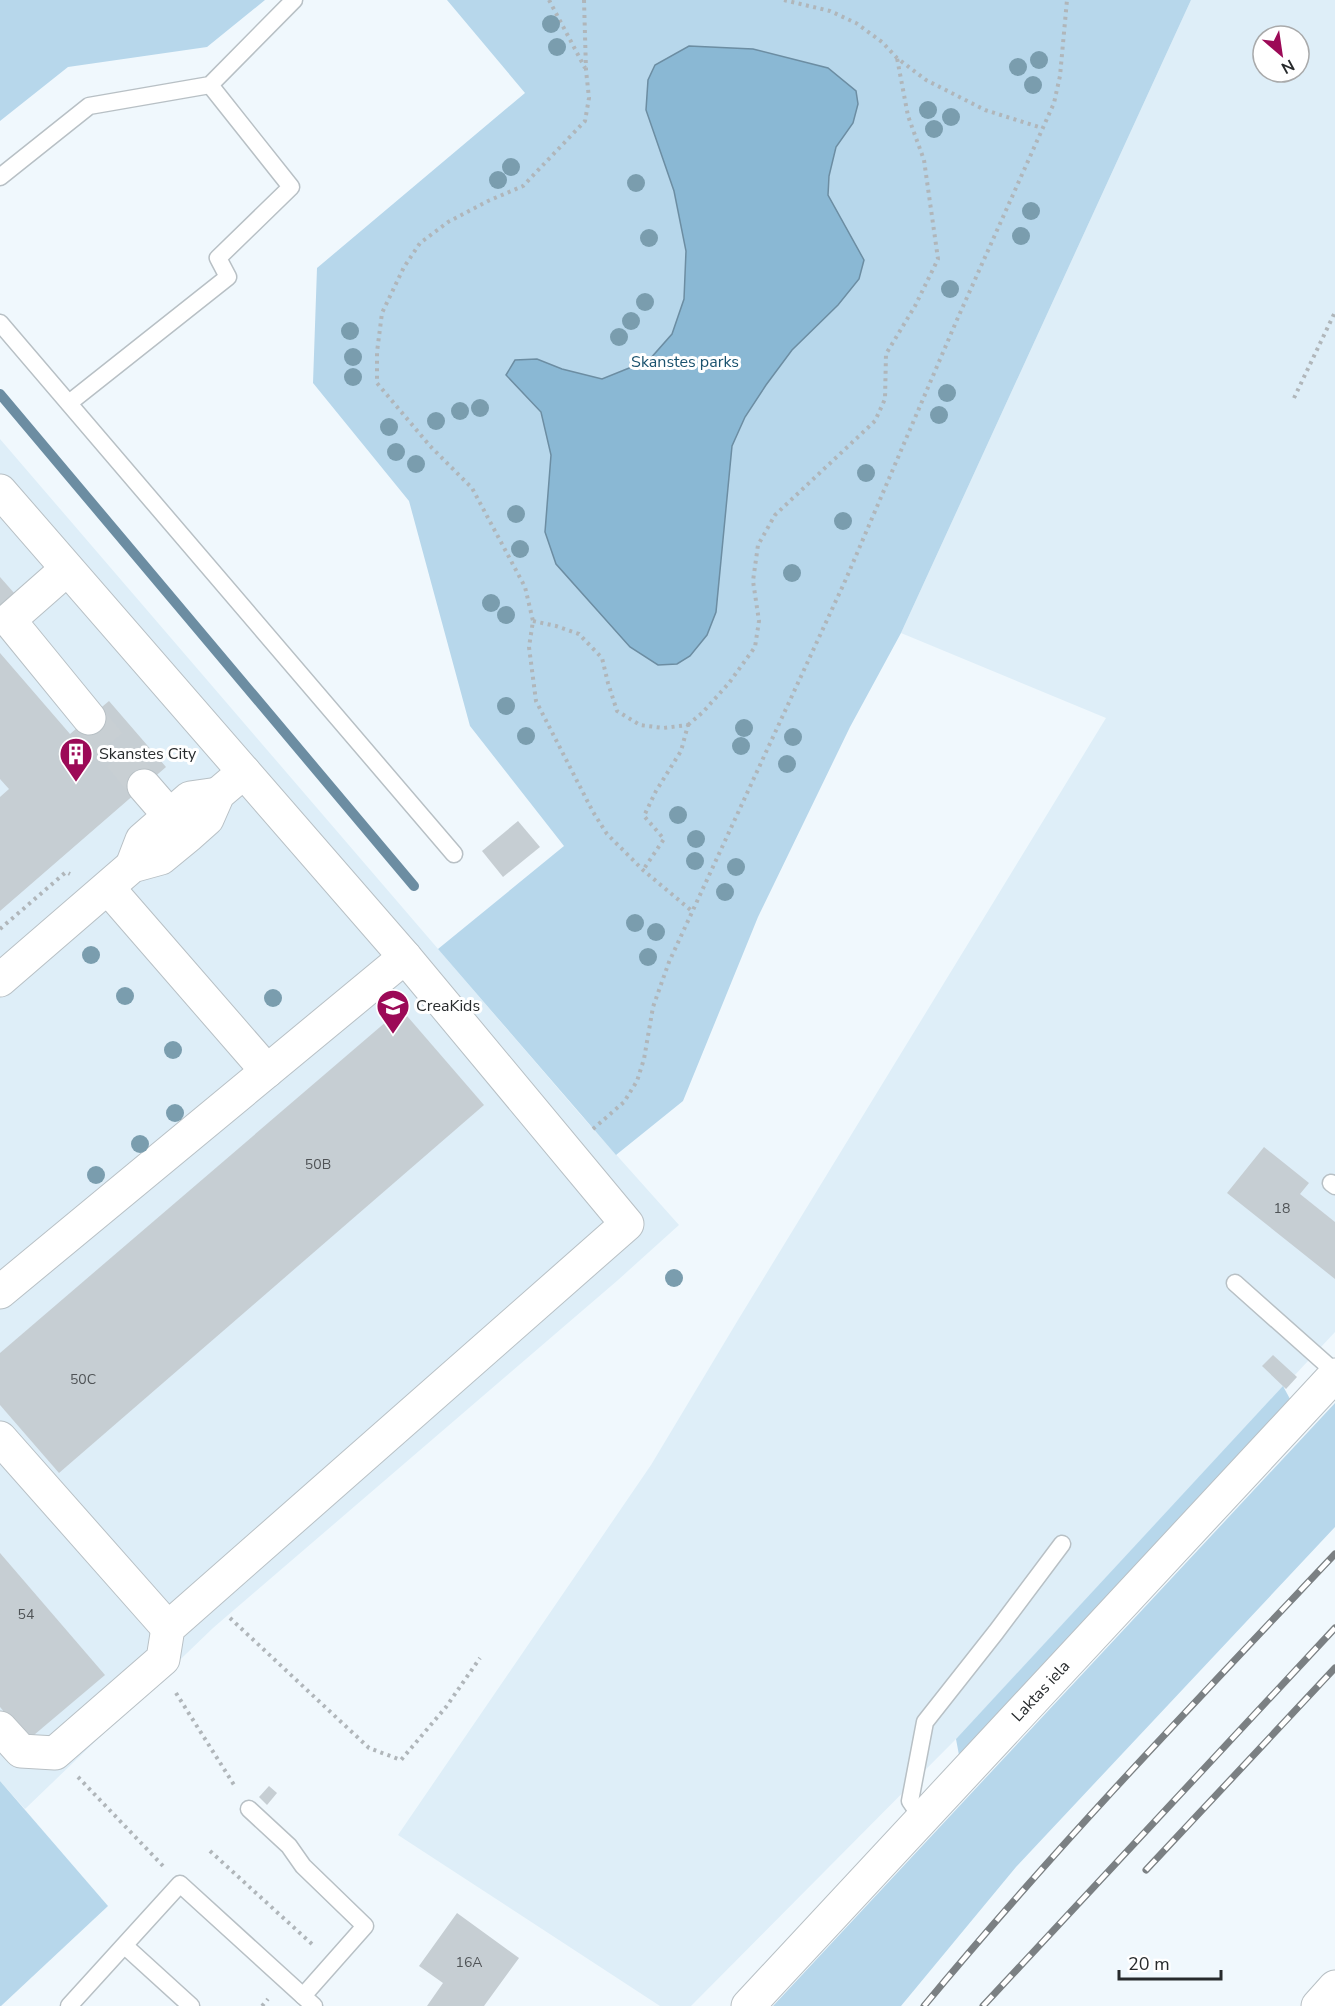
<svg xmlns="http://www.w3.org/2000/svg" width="1335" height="2006" font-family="'Nunito Sans',sans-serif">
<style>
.built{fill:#deeef8;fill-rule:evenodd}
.green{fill:#b7d7eb}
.water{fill:#8ab8d4;stroke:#6c8da2;stroke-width:1.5}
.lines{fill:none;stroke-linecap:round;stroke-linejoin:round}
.stream{stroke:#6c8da2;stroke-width:10}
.building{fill:#c6ced3}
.minor-tunnel{stroke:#c8cfd3;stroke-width:33;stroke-dasharray:33 16;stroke-linecap:butt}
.service-casing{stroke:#b8c0c5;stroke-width:19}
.minor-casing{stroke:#b8c0c5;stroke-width:35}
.tertiary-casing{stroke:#b8c0c5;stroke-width:35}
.path{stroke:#b0b6ba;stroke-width:4;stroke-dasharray:3 4.5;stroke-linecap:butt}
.service{stroke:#fff;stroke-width:16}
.minor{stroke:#fff;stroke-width:33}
.tertiary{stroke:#fff;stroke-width:33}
.rail-casing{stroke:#7b8083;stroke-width:7}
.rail{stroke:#fff;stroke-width:4.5;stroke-dasharray:14;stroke-linecap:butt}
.tree{fill:#7a9dae}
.labels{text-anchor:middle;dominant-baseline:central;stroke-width:6;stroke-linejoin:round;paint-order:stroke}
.number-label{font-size:14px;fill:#4f5356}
.park-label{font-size:16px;fill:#1a526e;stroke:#fff}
.poi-label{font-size:16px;fill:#272a2c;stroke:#fff;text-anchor:start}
.street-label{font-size:16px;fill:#272a2c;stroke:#fff}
</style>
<rect width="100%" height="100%" fill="#f0f8fd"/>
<g class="built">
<path d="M1191,0H1335V1332L956,1739L691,2006H660L398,1835L651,1465L738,1320L1106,718L901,633ZM1263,36H1299V72H1263Z"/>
<path d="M0,439L579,1113L679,1225L618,1280L213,1628L25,1809L0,1781Z"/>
</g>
<g class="green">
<path d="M0,0H265L207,47L68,67L0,121Z"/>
<path d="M447,0H1191L901,633L850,727L758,917L683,1101L616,1155L438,949L564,846L470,726L409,501L313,383L317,268L525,93Z"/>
<path d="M1283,1386L1290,1399L959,1755L956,1739Z"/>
<path d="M1335,1403V1527L1016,1867L901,2006H773Z"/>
<path d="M0,1781L108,1906L1,2006H0Z"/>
</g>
<path class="water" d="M689,46L753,49L828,68L856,91L858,104L853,123L836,147L829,176L828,195L864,260L859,279L838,305L792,350L766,385L745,417L732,446L716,612L707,635L690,656L677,664L658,665L630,647L556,564L545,532L551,455L541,412L506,375L515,360L537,359L562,369L602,379L649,360L672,334L684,299L686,251L674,191L646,110L648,80L655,65Z"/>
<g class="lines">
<path class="stream" d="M0,394L414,886"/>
</g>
<g class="building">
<path d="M0,577L15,594L0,607Z"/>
<path d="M0,653L70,734L109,701L166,767L0,911V797L9,789L0,779Z"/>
<path d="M518,821L540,847L503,877L482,851Z"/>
<path d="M401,1009L484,1105L59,1473L0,1405V1353Z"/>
<path d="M1264,1147L1309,1183L1300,1194L1335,1222V1279L1227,1193Z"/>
<path d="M1273,1355L1297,1377L1286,1389L1262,1366Z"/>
<path d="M0,1553L105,1675L28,1740L0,1707Z"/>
<path d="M269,1786L277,1793L267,1805L259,1797Z"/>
<path d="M457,1913L519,1958L484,2006H427L443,1983L419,1966Z"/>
</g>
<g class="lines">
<path class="minor-tunnel" d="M89,718L144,786"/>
<g class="service-casing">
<g id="service">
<path d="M0,177L89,106L210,85L294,0"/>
<path d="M0,323L454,854"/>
<path d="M69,403L228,277L218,258L291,187L210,85"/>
<path d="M1331,1183L1335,1186"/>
<path d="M1235,1283L1335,1372"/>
<path d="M249,1809L289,1846L303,1866L365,1926L303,1996"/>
<path d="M923,1820L910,1801L925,1722L996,1632L1062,1544"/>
<path d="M125,1946L191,2006"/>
<path d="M69,2006L180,1884L314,2006"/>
</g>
</g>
<g class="minor-casing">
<g id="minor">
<path d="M0,491L405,957L627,1224L168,1628L163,1659L55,1753L21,1751L0,1728"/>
<path d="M67,569L9,620L89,718"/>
<path d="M144,786L170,816"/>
<path d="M132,866L142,840L190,798L218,794"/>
<path d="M108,888L267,1071"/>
<path d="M0,980L132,866L161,858L189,835L207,819L218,794L244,772"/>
<path d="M0,1292L405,957"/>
<path d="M0,1438L168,1628"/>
<path id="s1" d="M748,2006L1335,1375"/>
</g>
</g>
<g class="tertiary-casing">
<path id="tertiary" d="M1318,2006L1335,1987"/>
</g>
<g class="path">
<path d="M549,0L585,68"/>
<path d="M584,0L586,70L589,98L585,121L523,186L488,201L448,222L420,243L404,267L382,313L377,352V383L430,446L472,488L525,587L533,621L529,647L536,701L593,812L607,834L643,870L693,912"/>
<path d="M784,0L830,11L856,23L882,42L897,58L926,80L985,110L1042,128"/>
<path d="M1294,398L1335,312"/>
<path d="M533,621L556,626L579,634L602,658L608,683L617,711L640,725L663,728L688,725L681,751L656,791L644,816L664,839L643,870"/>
<path d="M688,725L703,712L729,683L755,647L759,621L753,581L758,545L775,515L875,421L885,399L886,354L915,306L938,259L924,160L908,116L897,58"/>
<path d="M0,929L66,872L70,874"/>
<path d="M593,1129L624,1102L637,1081L644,1059L653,1007L669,962L846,579L956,322L1054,103L1060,76L1067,0"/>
<path d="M230,1618L369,1748L401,1760L446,1707L480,1658"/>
<path d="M176,1693L236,1788"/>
<path d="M78,1777L164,1867"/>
<path d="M210,1851L313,1945"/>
<path d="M262,2006L268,1999"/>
</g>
<use href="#service" class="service"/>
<use href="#minor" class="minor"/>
<use href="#tertiary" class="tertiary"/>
<g class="rail-casing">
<g id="rail">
<path d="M1146,1870L1335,1668"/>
<path d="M924,2006C1054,1849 1195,1702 1335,1554"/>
<path d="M983,2006L1335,1628"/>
</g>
</g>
<use href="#rail" class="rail"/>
</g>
<g class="tree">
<circle cx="551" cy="24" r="9"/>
<circle cx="557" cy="47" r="9"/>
<circle cx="1039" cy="60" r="9"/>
<circle cx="1018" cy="67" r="9"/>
<circle cx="1033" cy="85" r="9"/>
<circle cx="928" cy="110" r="9"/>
<circle cx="951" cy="117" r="9"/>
<circle cx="934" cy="129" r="9"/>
<circle cx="511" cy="167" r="9"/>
<circle cx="498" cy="180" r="9"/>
<circle cx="636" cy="183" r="9"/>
<circle cx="1031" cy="211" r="9"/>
<circle cx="1021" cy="236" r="9"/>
<circle cx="649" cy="238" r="9"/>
<circle cx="950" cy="289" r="9"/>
<circle cx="645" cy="302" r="9"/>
<circle cx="631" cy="321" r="9"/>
<circle cx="350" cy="331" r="9"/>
<circle cx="619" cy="337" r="9"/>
<circle cx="353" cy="357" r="9"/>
<circle cx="353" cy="377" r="9"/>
<circle cx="947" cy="393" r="9"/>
<circle cx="480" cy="408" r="9"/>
<circle cx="460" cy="411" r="9"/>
<circle cx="939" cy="415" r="9"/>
<circle cx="436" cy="421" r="9"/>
<circle cx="389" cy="427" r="9"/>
<circle cx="396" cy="452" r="9"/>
<circle cx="416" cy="464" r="9"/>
<circle cx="866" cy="473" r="9"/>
<circle cx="516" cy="514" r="9"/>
<circle cx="843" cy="521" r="9"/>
<circle cx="520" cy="549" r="9"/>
<circle cx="792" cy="573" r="9"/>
<circle cx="491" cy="603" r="9"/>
<circle cx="506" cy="615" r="9"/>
<circle cx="506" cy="706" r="9"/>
<circle cx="744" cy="728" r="9"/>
<circle cx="526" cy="736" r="9"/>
<circle cx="793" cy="737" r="9"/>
<circle cx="741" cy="746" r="9"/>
<circle cx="787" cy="764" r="9"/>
<circle cx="678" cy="815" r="9"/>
<circle cx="696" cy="839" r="9"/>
<circle cx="695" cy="861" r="9"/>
<circle cx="736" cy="867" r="9"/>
<circle cx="725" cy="892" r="9"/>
<circle cx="635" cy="923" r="9"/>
<circle cx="656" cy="932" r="9"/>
<circle cx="91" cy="955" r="9"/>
<circle cx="648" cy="957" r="9"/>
<circle cx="125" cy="996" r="9"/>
<circle cx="273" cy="998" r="9"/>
<circle cx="173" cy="1050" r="9"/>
<circle cx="175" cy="1113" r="9"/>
<circle cx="140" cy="1144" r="9"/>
<circle cx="96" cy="1175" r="9"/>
<circle cx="674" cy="1278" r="9"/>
</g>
<defs>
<g id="building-pin" transform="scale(1.725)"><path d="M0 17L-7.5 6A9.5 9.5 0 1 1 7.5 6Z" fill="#9c0a57" stroke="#fff"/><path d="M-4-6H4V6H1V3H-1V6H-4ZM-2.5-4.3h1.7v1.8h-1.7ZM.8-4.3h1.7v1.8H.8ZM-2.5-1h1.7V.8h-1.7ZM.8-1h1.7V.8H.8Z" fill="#fff"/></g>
<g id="school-pin" transform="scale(1.725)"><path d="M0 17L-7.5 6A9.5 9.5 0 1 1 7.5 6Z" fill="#9c0a57" stroke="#fff"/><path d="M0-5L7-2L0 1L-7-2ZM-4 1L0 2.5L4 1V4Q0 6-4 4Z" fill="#fff"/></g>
</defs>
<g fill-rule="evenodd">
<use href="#building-pin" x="76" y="754"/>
<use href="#school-pin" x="393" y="1006"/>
</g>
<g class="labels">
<g class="number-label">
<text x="318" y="1164">50B</text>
<text x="1282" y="1208">18</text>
<text x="83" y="1379">50C</text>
<text x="26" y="1614">54</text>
<text x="469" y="1962">16A</text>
</g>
<g class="park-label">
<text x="685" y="362">Skanstes parks</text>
</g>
<g class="poi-label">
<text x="99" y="754">Skanstes City</text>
<text x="416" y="1006">CreaKids</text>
</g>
<g class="street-label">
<text stroke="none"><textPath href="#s1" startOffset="430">Laktas iela</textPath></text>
</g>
</g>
<g transform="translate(1281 54) rotate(151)"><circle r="28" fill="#ffffff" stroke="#a9aaab" stroke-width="1.5"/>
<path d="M0-4.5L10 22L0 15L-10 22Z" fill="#9c0a57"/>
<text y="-9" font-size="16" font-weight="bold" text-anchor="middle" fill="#272a2c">N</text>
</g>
<path d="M1119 1970v9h102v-9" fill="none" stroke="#272a2c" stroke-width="3"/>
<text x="1128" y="1970" font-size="18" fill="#272a2c" stroke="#ffffff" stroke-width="4.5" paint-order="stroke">20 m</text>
</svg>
